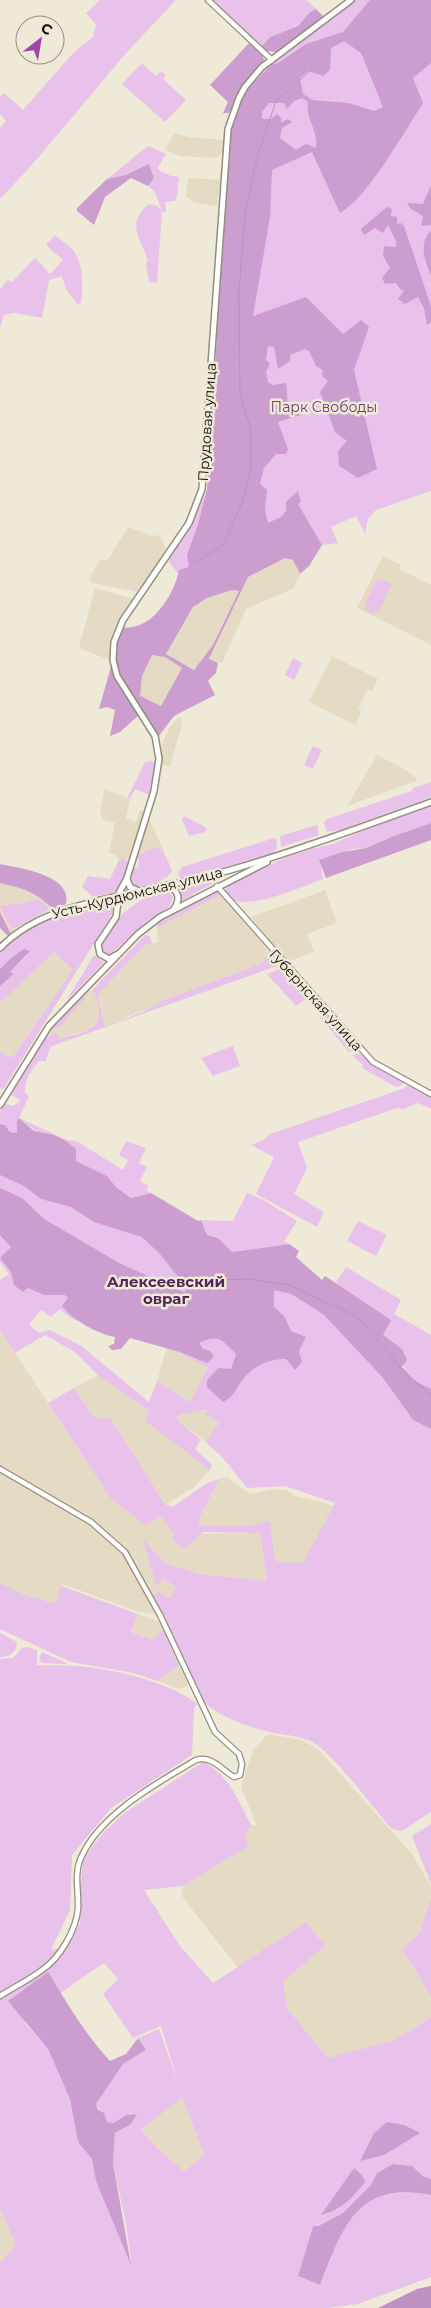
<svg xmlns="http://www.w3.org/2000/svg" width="431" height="2308" font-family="Montserrat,sans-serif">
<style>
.built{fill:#e5dbc4}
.green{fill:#e8c2ea;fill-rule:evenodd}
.forest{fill:#cb9ecf;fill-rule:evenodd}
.water{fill:#bd91c1}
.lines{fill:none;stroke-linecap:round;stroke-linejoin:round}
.stream{stroke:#bd91c1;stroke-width:1}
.minor-casing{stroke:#928d7d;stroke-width:7}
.major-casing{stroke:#928d7d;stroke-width:8}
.minor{stroke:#fff;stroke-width:4.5}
.major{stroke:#fff;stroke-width:5}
.labels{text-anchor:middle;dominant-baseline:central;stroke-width:5;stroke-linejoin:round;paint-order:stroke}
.park-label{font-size:14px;fill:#703975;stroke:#efe9d8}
.street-label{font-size:14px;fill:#0e0c07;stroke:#efe9d8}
.neighbourhood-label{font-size:15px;font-weight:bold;fill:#532558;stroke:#efe9d8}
</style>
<rect width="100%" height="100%" fill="#efe9d8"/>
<g class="built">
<path d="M174,133L189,137L224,140L222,154L216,158L180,156L165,150Z"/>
<path d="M188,178L220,180L217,206L194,203L186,196Z"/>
<path d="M128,527L153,536L160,535L166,549L164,556L139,592L92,583L89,579L100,559L107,561Z"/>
<path d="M383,556L401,565L399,569L431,585V645L357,608Z"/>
<path d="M285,558L293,560L300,574L294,588L246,609L222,663L209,660L248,577Z"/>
<path d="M95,588L133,599L116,630L110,660L79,648Z"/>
<path d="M232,590L239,591L213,645L195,670L166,654L193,607L207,598Z"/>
<path d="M152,654L165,657L182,668L161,706L140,696L142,676Z"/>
<path d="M332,656L378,679L372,691L368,689L358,709L362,711L355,725L309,702Z"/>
<path d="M179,717L182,720V724L170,767L161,764V746L170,727Z"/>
<path d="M377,755L403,768L416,778V781L347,806Z"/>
<path d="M105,789L130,799L126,818L136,822L140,810L145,811L130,863L128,860L123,858L119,860L115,855L109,853L115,823L103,820L100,811Z"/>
<path d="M149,819L165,853L137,858L145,821Z"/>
<path d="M0,883L28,890L41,897L53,909L11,934L0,912Z"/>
<path d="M325,890L337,923L307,934L314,952L287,962L251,917Z"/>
<path d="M222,894L272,954L260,964L164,1000L160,1005L133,1014L105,1028L100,998L98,994L145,945L158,942L157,928Z"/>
<path d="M54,952L73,970L12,1058L0,1051V1003Z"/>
<path d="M89,988L99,998L100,1020L98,1024L91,1029L59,1039L56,1033L43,1040L52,1027Z"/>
<path d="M0,1330L111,1499L145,1525L160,1515L174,1534L260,1533L267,1581L200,1574L165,1563L144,1540L157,1587L164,1579L176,1587L171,1598L159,1592L153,1595L129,1554L107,1531L70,1506L0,1466Z"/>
<path d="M167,1347L209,1367L190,1402L157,1381Z"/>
<path d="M98,1375L150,1411L145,1421L210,1470L194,1487L167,1504L165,1503L127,1446L95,1418L74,1388Z"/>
<path d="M210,1409L206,1414L219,1423L206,1442L176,1419L179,1415Z"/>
<path d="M0,1472L67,1509L104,1534L124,1555L139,1579L155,1611L154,1614L139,1612L62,1584L56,1604L25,1595L0,1583Z"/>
<path d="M227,1477L250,1494L273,1489L286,1490L295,1496L325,1503L334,1507L303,1563L275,1561L270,1522L248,1526H198L200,1517L219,1479Z"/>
<path d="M138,1614L160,1622L163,1629L153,1640L131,1632Z"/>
<path d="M179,1665L188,1684L187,1686L179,1689L158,1681Z"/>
<path d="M268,1734L301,1740L318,1749L413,1855L431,1887V1898L420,1932L402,1950L431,1997V2017L395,2040L328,2058L287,2008L283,1981L325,1946L306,1923L238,1968L181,1895L183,1886L249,1846L244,1836L251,1825L257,1826L241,1787L253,1750Z"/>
<path d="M182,2097L204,2155L184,2173L155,2146L141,2129Z"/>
<path d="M0,2209L16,2245L0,2263Z"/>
</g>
<g class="green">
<path d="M100,0H176L127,52L30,167L0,199V128L6,121L0,114V97L4,93L23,110L75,51L93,37L96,24L86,13Z"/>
<path d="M212,0H306L316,9L310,12L298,26L270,37L262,46Z"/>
<path d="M355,0H431V491L376,510L368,519L365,533L356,516L331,527L338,543L322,545L311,528L179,575L168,560L191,525L213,477L233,116L246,89L263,69Z"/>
<path d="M142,63L156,76L161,71L166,75L163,79L186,100L165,122L122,84Z"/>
<path d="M148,146L166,154L157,169L171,176L179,177L177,195L175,201L165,202L166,212H162L157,283L149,282L146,263L148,260C139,236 126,223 149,204L157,206L162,211L155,192L148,186L154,178L149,165L126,175L107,179Z"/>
<path d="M55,235C60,240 68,244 73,250C84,265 83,286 81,303L77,304L66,289L62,276L49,280L42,318L14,313L4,315L0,328V289L8,280L12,282L35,258L50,274L63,260L46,245Z"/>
<path d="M378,578L392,584L380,610L371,613L366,609L365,604Z"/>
<path d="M293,658L302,663L294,680L285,675Z"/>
<path d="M313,746L322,750L313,769L304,765Z"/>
<path d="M151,761L157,764L150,795L135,789L130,799L128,797L145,762Z"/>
<path d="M431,782V797L340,830L327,832L324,822L327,819L412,791L413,788Z"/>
<path d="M431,806V823L394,836L366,848L352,849L320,860L323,879C304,886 252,909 233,900C230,898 227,894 225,891L228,886L286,857L311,849L333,844L368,828Z"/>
<path d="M184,816L207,828L205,832L189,836L182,819Z"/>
<path d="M317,825L319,835L281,847L280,836Z"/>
<path d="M274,838L276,839L277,849L272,854L186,878H180L178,874L182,867Z"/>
<path d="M157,847C165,851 169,863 172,871C166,882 146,887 133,886L129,882L130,870L139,867L138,855Z"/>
<path d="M123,858L130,863L124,881L116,892L93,897L82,887L88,876L110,879L119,860Z"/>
<path d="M205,880L212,884L181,901V895L177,887Z"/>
<path d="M167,890L173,897L170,906L147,921L112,953L107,955L102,951C95,930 148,889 167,890Z"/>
<path d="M217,891L222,894L157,928V922Z"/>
<path d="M38,899L49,909L12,929L0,906L25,903Z"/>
<path d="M108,903L113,907L112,914L3,1090L0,1088V1051L12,1058L73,970L54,952L0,1003V986L13,975L10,972L27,955L11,958L0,969V952C31,919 65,911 108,903Z"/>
<path d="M145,935L150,936L152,943L145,945L98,994L105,1027C117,1022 158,1007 164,1000L260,964L272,954L280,962V965L52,1046C47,1050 49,1057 45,1061H39C31,1069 24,1082 25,1093L29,1096L19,1118L67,1140L78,1142L123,1170L128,1160L119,1155L126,1141L146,1148L139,1163L147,1167L140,1181L148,1186L147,1191L151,1193L131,1198L116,1187L107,1176L76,1161L19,1118L17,1121L18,1133L10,1132L5,1125L0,1124V1112L5,1104L13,1106L21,1100L11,1095L43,1040L56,1033L60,1039C75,1034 101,1032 99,1012C99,1002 98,998 92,990Z"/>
<path d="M94,955L104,962L68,1000V998Z"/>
<path d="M282,968L286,969L320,1010L318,1011L307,998L296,1006L267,974Z"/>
<path d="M84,995L86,999L83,1000L66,1019L65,1023L49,1032Z"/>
<path d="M326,1015L355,1047V1050L349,1052L319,1016Z"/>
<path d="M233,1046L240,1066L213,1076L201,1058Z"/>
<path d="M359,1053L377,1068L403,1082L402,1085L396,1087L362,1068L363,1065L352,1055Z"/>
<path d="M408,1085L431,1097V1109L418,1103L401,1110L400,1107L298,1142L307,1168L294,1194L324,1212L317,1227L256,1194L274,1157L251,1145L263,1140L270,1134L405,1088Z"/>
<path d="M0,1159L143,1236L274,1289L291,1294L324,1315L383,1378L413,1420L431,1429V1812L402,1831L392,1829C374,1809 329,1747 308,1740C297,1736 286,1735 274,1733C253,1729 212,1715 200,1697L153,1595L159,1592L170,1598L176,1587L164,1579L157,1587L143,1539L165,1563L200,1574L267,1581L260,1533L203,1532L184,1550L172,1538L174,1534L160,1516L145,1525L111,1499L48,1403L74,1388L95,1418H110L165,1504L173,1507L207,1483L219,1479L200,1517L199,1526H248L270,1521L275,1561L303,1563L335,1503L285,1486L247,1488L223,1458L206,1442L219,1423L205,1414L210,1409L179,1415L176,1419L201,1440L195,1449L212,1465L210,1470L145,1421L149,1411L98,1375L75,1352L45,1335L15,1353L0,1330V1280L7,1275L10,1276L0,1262ZM60,1309L72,1319L167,1347L208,1367L190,1402L157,1381L149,1402L80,1345L49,1330L39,1333L29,1324L41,1310L51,1317Z"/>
<path d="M247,1193L265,1201L297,1221L284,1241L289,1244L232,1252L218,1238L207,1235L201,1220L233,1221Z"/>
<path d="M358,1221L387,1235L376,1256L347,1241Z"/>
<path d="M346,1267L401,1300L394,1314L431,1335V1389C408,1378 402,1376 402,1349L382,1335L390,1321L336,1283Z"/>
<path d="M0,1583L25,1595L56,1604L61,1586L138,1614L131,1632L153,1640L163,1629L179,1665L158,1681L133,1673L71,1662L0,1629Z"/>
<path d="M0,1633L17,1642C17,1652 10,1657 0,1657Z"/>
<path d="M28,1647L37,1650V1665C50,1666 62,1665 75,1666C109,1668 171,1682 197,1704L194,1709L192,1755L111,1808L72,1855L70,1910L51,1950L67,1946L80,1923V1894L83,1859L104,1832L126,1812L203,1762C228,1773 239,1802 251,1825L244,1836L249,1846L183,1886L144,1890L180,1946L213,1983L306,1922L325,1946L283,1981L287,2008L328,2058L395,2040L431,2017V2179L423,2176L412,2166L393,2164L377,2173L371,2185L343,2213L317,2226H313L298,2276L320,2285C343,2227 357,2180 431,2195V2277L358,2304L327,2308H0V2263L16,2245L0,2209V1659L13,1658L22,1648ZM104,1963L118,1979L103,1994L133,2038L161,2026L178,2082L159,2029L138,2038L146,2050L123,2064L96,2104L107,2122L114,2123L126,2115L137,2114L131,2124L115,2133L113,2163L126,2224L131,2262L96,2181L92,2159L78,2142L70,2099L48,2049L25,2023L48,1973L60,1993ZM182,2097L204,2155L184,2172L155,2146L141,2130Z"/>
<path d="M42,1652L68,1664L42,1663L39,1658Z"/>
<path d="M431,1824V1884L412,1836Z"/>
<path d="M431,1898V1997L402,1949L420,1932Z"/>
</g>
<g class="forest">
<path d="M370,0H431V63L413,78L423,103C404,132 368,197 340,213L312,152L272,170L270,217L253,316L306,297L343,334L361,320L369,327L354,370L377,469L358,478L339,466L338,451L347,441L335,432L320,392L328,381L322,376L323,370L316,366L309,351L305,349L290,355V361L278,369L274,347L268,346L266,360L270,363L266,372L268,382L273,385L286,383C288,392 286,401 290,409L299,408L305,402L311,412L278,422L288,449L286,454H276L264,468L260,484L267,490L265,510L268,523L281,517L286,511V502L298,491L301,502L298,504L322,545L309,566L300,574L293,560L285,558L248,577L209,659L218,663L216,673L208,681L215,695L174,716L158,737C136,693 105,684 120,628C128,628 137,627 144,623C161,614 176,588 179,570L189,567L187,555L198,525L207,489L215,379L220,256L230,129L247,90L271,65L278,63L306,44L343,32ZM344,41L361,53L383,107L374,111L349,103L312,100L303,94L300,78L308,71L323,76L330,70L331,48ZM302,98L308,102C305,120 318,127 316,148L306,144L296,150L280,138L282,128L292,122L288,119L281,122V118L277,114L271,119H262V112L269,103H284L287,109L294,101ZM232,590L239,591L213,645L194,670L166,654L193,607L207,598ZM152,655L165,657L182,668L161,706L140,696L142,676Z"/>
<path d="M316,9L324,17L276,52L267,51L262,46L270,37L298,26L310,12Z"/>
<path d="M249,43L263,56L264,61L243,86L229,113H223L228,102L210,85Z"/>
<path d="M149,164L154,178L148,186L131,178L105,197L94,225L77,211V208L107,179L126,175Z"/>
<path d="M431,185V225L421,226L423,216L411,209L407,203L423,204Z"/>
<path d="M387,207L392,209L391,216L397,217V224L401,223L404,226L431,306V322L427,325L424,308L418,297L405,304L398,299L404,291L400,289L396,283L385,284L382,278L390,268L383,256L384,246L396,247V241L388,225L383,233L375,228L364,235L361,229Z"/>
<path d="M431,231V276C425,261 418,244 431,231Z"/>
<path d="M112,663L117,680L139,715L120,732L110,736L115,710L107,707L99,709Z"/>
<path d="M431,823V840L326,878L319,860L342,852L366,848L394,836Z"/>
<path d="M0,864C19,868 73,875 66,904L53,909C35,891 24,889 0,883Z"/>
<path d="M0,912L11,934L8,936L0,928Z"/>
<path d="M24,949L30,951L10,972L14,974L0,986V969L11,958Z"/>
<path d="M19,1118L34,1131L54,1135L66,1141L76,1149V1161L107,1176L116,1187L131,1198L151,1193L198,1221L201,1220L207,1235L218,1238L232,1252L289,1244L299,1251L296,1257L322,1280L325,1276L391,1320L383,1335L402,1349L407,1360L402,1367L413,1380L431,1389V1429L413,1420L383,1378L324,1315L291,1294L274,1290V1307L284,1316L291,1331L306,1337L299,1351L302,1362L295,1370L286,1359C271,1358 253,1366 244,1378C235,1389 236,1395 223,1402L207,1387V1380L218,1368L231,1369L236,1354C221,1339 219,1334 199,1343L203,1349L210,1351L214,1357L207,1363L180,1352L130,1338L121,1349L112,1350L108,1346L114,1344L115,1337C96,1333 74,1321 62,1306L68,1298L65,1295H44L28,1288L23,1292L14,1285L11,1272L0,1258L11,1247L0,1235V1188L22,1198L44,1219L121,1264L184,1292L191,1285L178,1277L160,1254L142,1237L94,1222L71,1207L41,1199L24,1186L0,1175V1124L5,1125L10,1132L17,1133V1121Z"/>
<path d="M48,1972C67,2003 85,2034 110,2061L126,2054L138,2038L146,2050L123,2064L96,2104L98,2110L104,2113L107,2122L114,2123L126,2115L137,2114L131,2124L115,2133L113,2163L131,2265L96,2181L92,2159L78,2142L70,2099L48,2049L8,2001Z"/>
<path d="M387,2122L404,2125L420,2133L384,2155L360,2161L374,2133Z"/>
<path d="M393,2164L412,2166L423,2176L431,2179V2195C357,2180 343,2227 320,2285L298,2276L313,2226H318L343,2213L371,2185L377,2173Z"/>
<path d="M354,2168L362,2175L365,2182C351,2199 343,2209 321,2215Z"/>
</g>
<path class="water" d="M431,2286V2308H378L417,2289Z"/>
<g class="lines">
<g class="stream">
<path d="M196,562L223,545L243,501L251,469V430L240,394L239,292L245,214L258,154L276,101L311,70"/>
<path d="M186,1277L221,1280L249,1279L289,1285L356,1316L387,1350L399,1367L431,1395"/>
</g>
<g class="minor-casing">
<g id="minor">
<path d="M208,0L272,60"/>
<path d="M217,886L373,1062L431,1094"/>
<path d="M0,1469L91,1522L125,1552L160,1615L215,1732L239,1754L242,1764L240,1775L234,1777C222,1770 212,1755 196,1760C157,1783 98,1815 80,1860C74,1875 79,1893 78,1909C76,1930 60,1958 42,1970C29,1980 14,1987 0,1996"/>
</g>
</g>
<g class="major-casing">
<g id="major">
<path d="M127,879L130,887L139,891"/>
<path d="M166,886C179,889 181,899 174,909"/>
<path d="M0,948C33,914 79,905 123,895C161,886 200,879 237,868C303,849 367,825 431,802"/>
<path d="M118,954L109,959L100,954L98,944L116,917L119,893L127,878L154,791L159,759L155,736L117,676L113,660L114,642L123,620L189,523L202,489L228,129L239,98L245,87L262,67L351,0"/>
<path d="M0,1105L49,1026L138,934L160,917L267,862"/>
</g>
</g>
<use href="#minor" class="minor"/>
<use href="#major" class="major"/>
</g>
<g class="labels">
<g class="park-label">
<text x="324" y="407">Парк Свободы</text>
</g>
<g class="street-label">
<text transform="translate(207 422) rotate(-86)">Прудовая улица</text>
<text transform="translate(137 893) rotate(-14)">Усть-Курдюмская улица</text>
<text transform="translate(316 1000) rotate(48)">Губернская улица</text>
</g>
<g class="neighbourhood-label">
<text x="166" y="1281">Алексеевский<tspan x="166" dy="17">овраг</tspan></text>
</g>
</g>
<g transform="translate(40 40) rotate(31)"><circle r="24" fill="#efe9d8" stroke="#959184"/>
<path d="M0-4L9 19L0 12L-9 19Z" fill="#a344ad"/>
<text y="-8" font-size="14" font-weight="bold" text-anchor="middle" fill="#0e0c07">С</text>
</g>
</svg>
